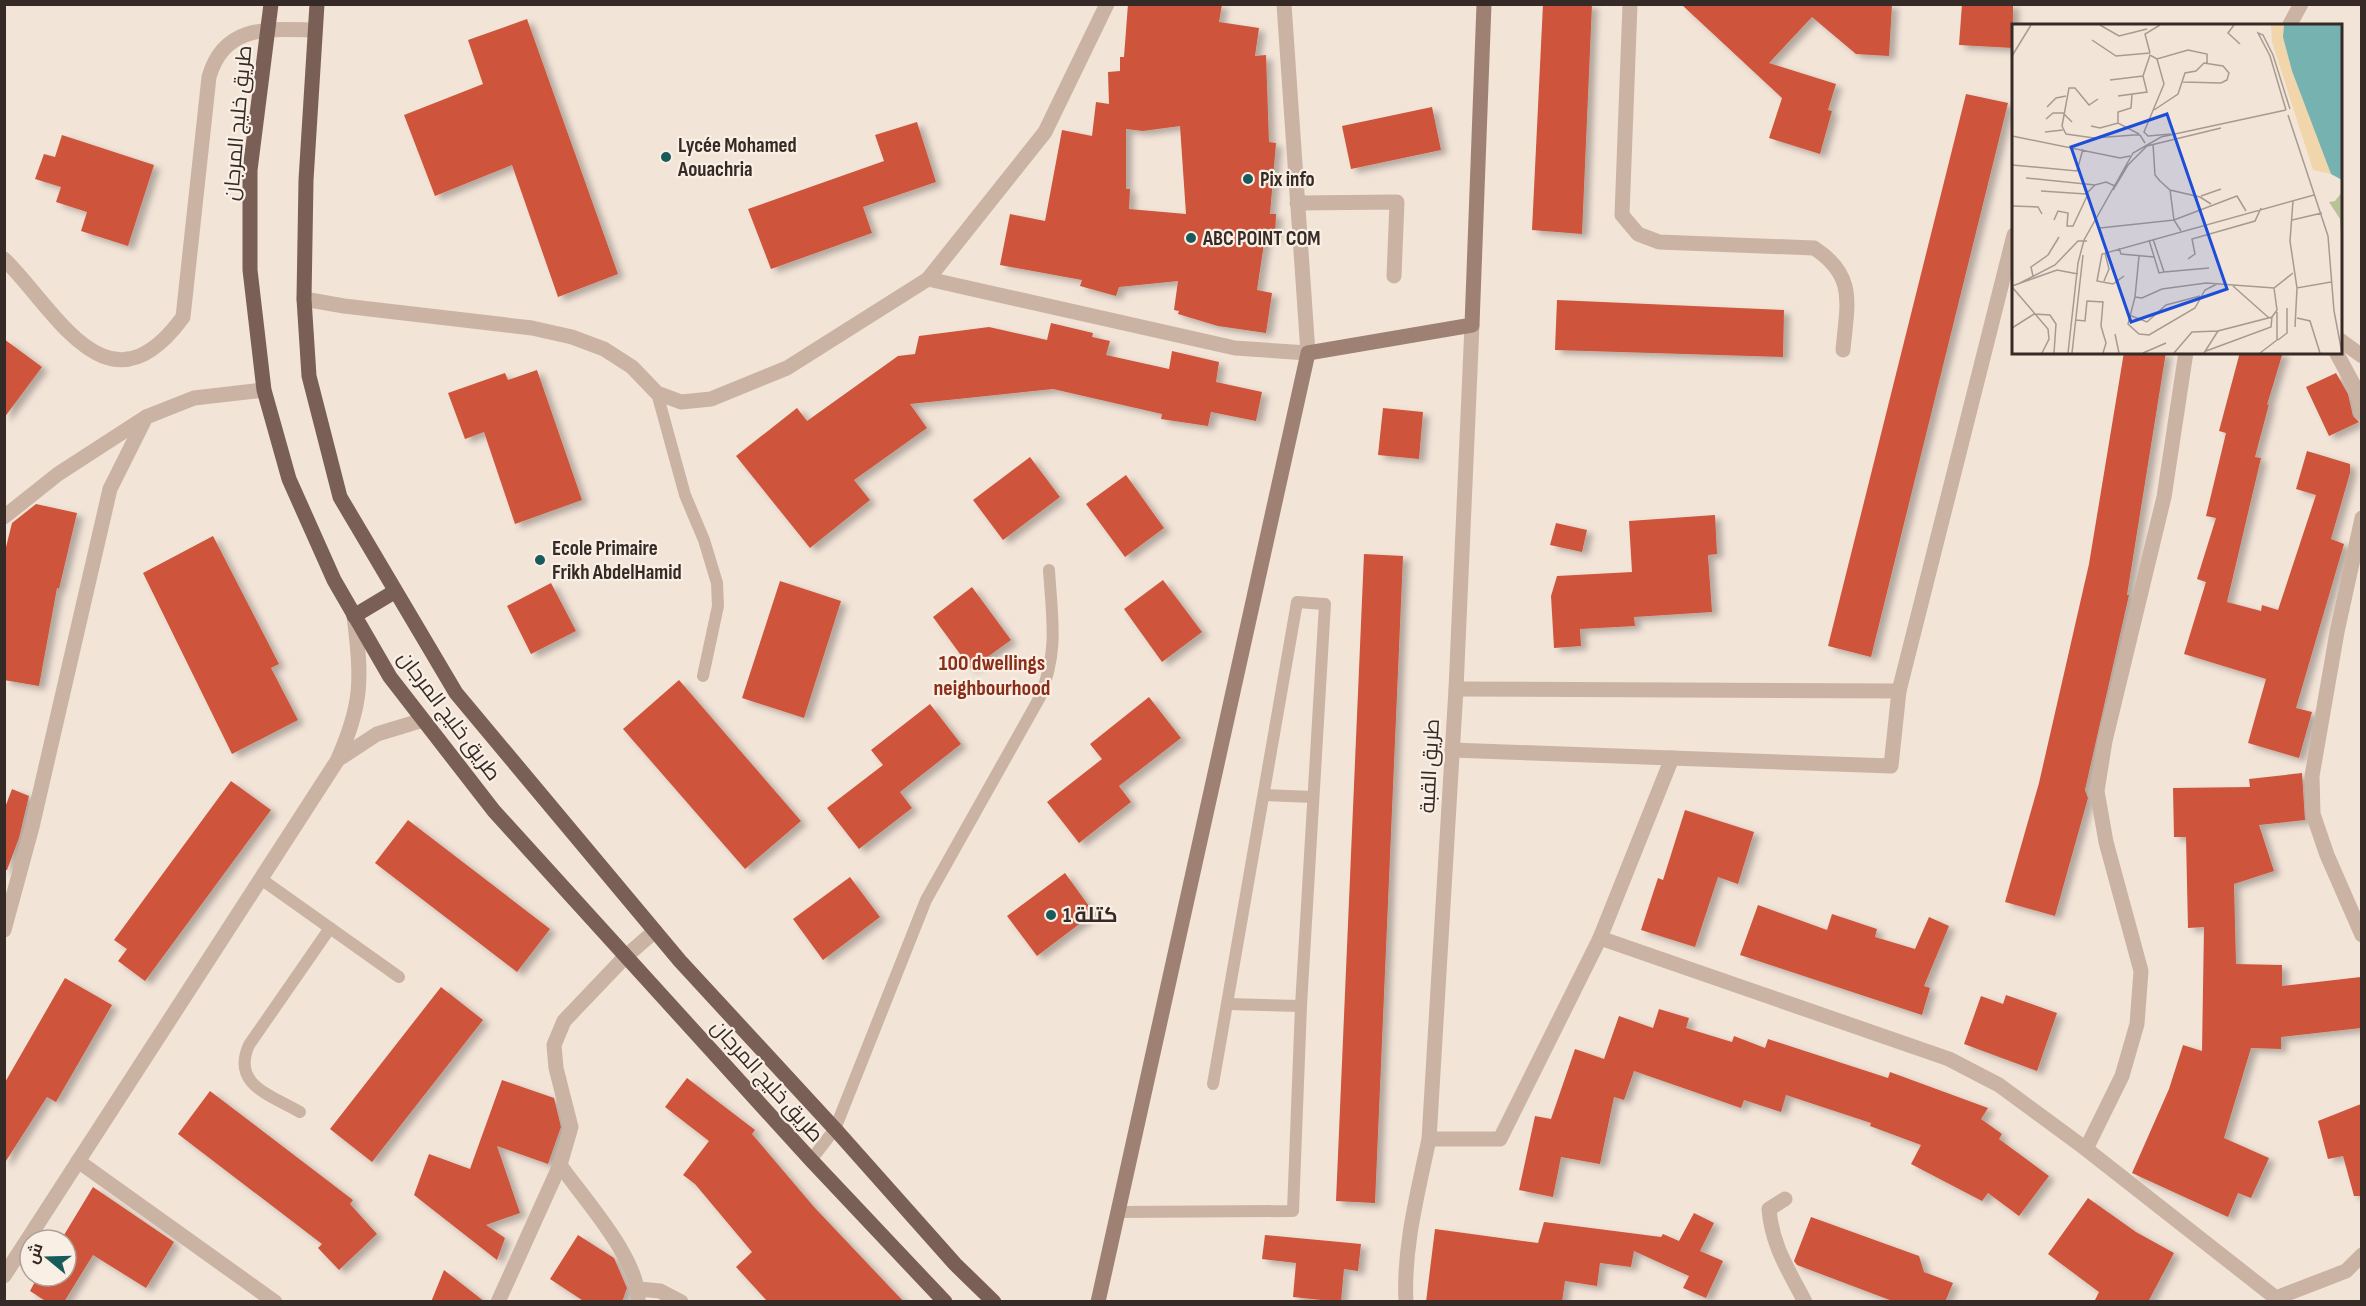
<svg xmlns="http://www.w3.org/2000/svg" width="2366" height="1306" font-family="'Sofia Sans Condensed',Cairo,sans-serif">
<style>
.building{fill:#ce553a;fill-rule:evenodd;filter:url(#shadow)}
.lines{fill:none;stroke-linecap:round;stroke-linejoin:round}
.lane{stroke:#cbb3a3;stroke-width:12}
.street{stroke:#cbb3a3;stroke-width:15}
.secondary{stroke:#9f8174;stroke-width:15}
.primary{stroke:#795f55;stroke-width:15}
.poi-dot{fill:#195a5a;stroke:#faefe4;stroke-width:2}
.labels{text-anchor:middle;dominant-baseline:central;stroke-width:4.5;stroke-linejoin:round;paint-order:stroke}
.street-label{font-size:21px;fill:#362a26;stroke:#faefe4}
.poi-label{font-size:21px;font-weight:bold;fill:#362a26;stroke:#faefe4;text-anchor:start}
.neighbourhood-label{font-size:22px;font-weight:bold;fill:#8a2d19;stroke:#faefe4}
.inset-road{fill:none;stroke:#a79a91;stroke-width:1.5}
.view{fill:#1d4ed8;fill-opacity:0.15;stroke:#1d4ed8;stroke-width:3}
.inset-edge{fill:none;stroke:#362a26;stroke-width:3}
</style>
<defs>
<filter id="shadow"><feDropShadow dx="6" dy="4" stdDeviation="3" flood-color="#0004"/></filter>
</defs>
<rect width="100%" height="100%" fill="#f3e4d8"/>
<g class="building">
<path d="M1128,4H1222L1219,22L1259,28L1255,56L1266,55L1269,142L1276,143L1270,214H1276L1275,238L1265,237L1257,290L1272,293L1266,333L1218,326L1178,314L1179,311L1174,310L1178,281L1119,287L1116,296L1080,286L1082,280L1000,265L1010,214L1045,221L1062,130L1092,136L1096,102L1109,104L1108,72L1120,71V57H1124ZM1180,126L1186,214L1129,209L1130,189H1126V129L1143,131Z"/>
<path d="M1543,4H1592L1582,234L1532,230Z"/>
<path d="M1681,4H1892L1889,56L1856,54L1812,17L1769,63L1836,84L1828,110L1832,111L1820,154L1769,138L1782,98Z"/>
<path d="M1962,4H2013V48L1959,45Z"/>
<path d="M527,19L618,274L558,297L512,165L435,196L404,115L483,84L468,40Z"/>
<path d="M1966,94L2008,103L1871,657L1828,646Z"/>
<path d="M1432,107L1441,150L1351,169L1342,126Z"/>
<path d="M917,122L936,182L863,207L872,233L771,269L748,209L884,161L875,135Z"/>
<path d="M62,135L154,165L128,246L81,231L87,212L56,202L61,187L35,179L44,154L55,157Z"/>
<path d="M1557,300L1784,310L1783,357L1555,350Z"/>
<path d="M1051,323L1093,333L1092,337L1110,341L1106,355L1169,369L1172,351L1219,362L1216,382L1262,392L1256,421L1211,412L1208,426L1161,419L1162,414L1053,389L910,404L927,428L854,480L870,500L810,548L736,456L797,408L807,421L898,356L915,354L919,336L989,327L1047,340Z"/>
<path d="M4,339L42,367L4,418Z"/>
<path d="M2124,352H2166L2127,595H2129L2085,790L2088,798L2055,916L2005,902L2039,783L2089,564Z"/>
<path d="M2240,352H2283L2267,405L2269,404L2255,457L2261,458L2227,602L2261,611L2262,605L2278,610L2316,495L2296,489L2307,451L2350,464V473L2331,539L2344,544L2296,708L2312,712L2299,758L2248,743L2266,679L2184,654L2206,582L2197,579L2216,518L2206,516L2226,433L2219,431Z"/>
<path d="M537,370L582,500L515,524L484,432L465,439L448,393L505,373L508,380Z"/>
<path d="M2336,373L2348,394L2353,416L2359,422L2329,436L2306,387Z"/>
<path d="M1383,408L1423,412L1419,459L1378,455Z"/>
<path d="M1030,457L1060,497L1003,540L973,500Z"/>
<path d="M1126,475L1164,528L1125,557L1086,504Z"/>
<path d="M36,504L77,513L59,589L57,588L39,686L4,680V555L12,523Z"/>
<path d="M1715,515L1717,554L1708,555L1712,612L1634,617L1635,626L1580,629L1581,646L1554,648L1551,596L1557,576L1632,572L1629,521Z"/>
<path d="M1556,523L1587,530L1582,552L1550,545Z"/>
<path d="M213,536L279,664L271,668L298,720L232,754L143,573Z"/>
<path d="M1364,554L1403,556L1375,1203L1336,1201Z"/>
<path d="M1163,580L1202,632L1162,662L1124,609Z"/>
<path d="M780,581L841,601L804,718L742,698Z"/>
<path d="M551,583L576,631L531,654L507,606Z"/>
<path d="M972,587L1011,640L971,669L933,617Z"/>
<path d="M679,680L801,821L745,869L623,729Z"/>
<path d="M1149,697L1181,738L1119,786L1131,802L1079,843L1047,802L1102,759L1090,744Z"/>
<path d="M930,704L961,744L900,792L912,808L859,849L827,808L883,765L871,750Z"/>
<path d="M2302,773L2305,820L2259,825L2274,871L2234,884L2236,964L2282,965V986L2361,977V1028L2281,1037V1049L2251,1048L2224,1138L2269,1158L2251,1198L2238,1193L2228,1217L2132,1173L2169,1089L2183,1045L2202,1051L2204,927L2188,928L2186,837H2174L2173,788L2250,787L2249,779Z"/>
<path d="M231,781L271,810L145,981L118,961L127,949L114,940Z"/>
<path d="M12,789L29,796L19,838L7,870H4V810Z"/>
<path d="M1685,810L1754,832L1738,884L1718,877L1695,947L1641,930L1658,878L1663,880Z"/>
<path d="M408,820L550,929L517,972L375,863Z"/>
<path d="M1065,873L1094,913L1037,956L1007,916Z"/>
<path d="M850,877L880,917L823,960L793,919Z"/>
<path d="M1758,905L1827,930L1832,914L1877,929L1875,937L1915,949L1929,917L1949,926L1924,986L1930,988L1922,1015L1740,955Z"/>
<path d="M65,978L112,1005L56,1102L47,1097L4,1164V1084Z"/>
<path d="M441,987L483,1020L372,1162L330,1129Z"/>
<path d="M2006,995L2057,1013L2037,1071L1964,1044L1981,996L2003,1004Z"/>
<path d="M1659,1009L1689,1018L1686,1028L1732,1042L1734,1036L1765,1048L1768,1039L1888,1078L1890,1072L1988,1108L1981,1119L2002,1134L1999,1139L2049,1176L2019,1216L1988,1193L1982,1201L1911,1164L1921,1145L1870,1126L1871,1123L1786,1095L1781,1112L1744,1100L1741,1108L1634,1071L1624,1100L1614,1097L1600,1164L1561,1157L1553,1197L1519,1190L1535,1116L1551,1119L1575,1049L1604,1059L1619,1016L1653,1028Z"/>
<path d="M687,1078L755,1130L752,1134L814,1207L904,1302H768L736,1267L752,1252L695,1184L683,1175L709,1141L665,1107Z"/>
<path d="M502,1080L554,1098L561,1127L548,1164L497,1146L520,1213L486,1225L505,1238L497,1260L414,1195L429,1154L470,1169Z"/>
<path d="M210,1091L353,1200L350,1204L377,1234L339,1270L318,1248L322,1244L178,1134Z"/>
<path d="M2361,1104V1196H2354L2343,1156L2328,1159L2318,1121Z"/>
<path d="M93,1187L174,1242L146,1288L93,1255L64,1302H47L30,1291L38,1276H66V1240H61Z"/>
<path d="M2088,1198L2136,1232L2174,1253L2148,1302H2094L2099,1292L2048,1254Z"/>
<path d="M1694,1213L1714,1223L1700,1251L1723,1261L1706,1298L1683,1288L1689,1276L1634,1251L1631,1267L1600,1263L1597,1286L1565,1281L1562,1302H1426L1435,1229L1538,1243L1544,1222L1661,1237L1663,1234L1679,1241Z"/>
<path d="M1811,1217L1919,1256L1924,1272L1953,1283L1945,1302H1895L1797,1265L1794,1261Z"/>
<path d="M578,1235L614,1258L627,1288L622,1302H585L550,1279Z"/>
<path d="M1265,1235L1361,1244L1358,1271L1344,1269L1341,1302L1293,1297L1296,1263L1262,1259Z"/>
<path d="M444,1270L485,1302H431Z"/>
</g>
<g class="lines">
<g class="lane">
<path d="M657,393L685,495L704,540L717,583L718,606L703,676"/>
<path d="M1264,795L1313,797"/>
<path d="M261,879L399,977"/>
<path d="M1228,1004L1301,1006"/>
<path d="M300,1112C271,1095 231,1085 249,1045L330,928"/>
<path d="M811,1160L835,1129L926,900L1040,697C1059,649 1052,620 1049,570"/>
<path d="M1118,1212L1293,1211L1301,1006L1325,604L1297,602L1213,1084"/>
</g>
<g class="street">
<path d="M1630,4L1622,215L1638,234L1659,242L1814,248C1857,276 1847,304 1843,350"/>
<path d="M2289,26L2301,4"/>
<path d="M1297,203L1397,202L1394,276"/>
<path d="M4,259C57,311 108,420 183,317L209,77C224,24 269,29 314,30"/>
<path d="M928,279L1235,348L1308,353L1284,4"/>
<path d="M304,299L344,306L532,328L572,337L604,349L632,367L657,393L681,402L711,399L787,368L928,279L1045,132L1107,4"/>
<path d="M2340,340L2362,356"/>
<path d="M2336,352L2357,391L2362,413"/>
<path d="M4,517L58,474L146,417"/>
<path d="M2362,518L2337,632L2312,776L2313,814L2327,855L2362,935"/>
<path d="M1899,691L2014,235"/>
<path d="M1452,750L1891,766L1899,691L1456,689"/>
<path d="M342,757L377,734L423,720"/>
<path d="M4,930L32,827L110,489L146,417L194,398L264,390"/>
<path d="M1600,938L1949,1059L1999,1085L2086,1149L2122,1076L2137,1024L2141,971L2106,842L2097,791L2105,741L2164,497L2186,352"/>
<path d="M1429,1139H1500L1600,938L1672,758"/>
<path d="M2086,1149L2281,1302"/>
<path d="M78,1161L275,1302"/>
<path d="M560,1165C584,1199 641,1261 638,1302"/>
<path d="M1785,1199L1769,1209C1772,1246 1788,1269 1805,1302"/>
<path d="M4,1276L337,761C363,704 362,677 354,616"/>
<path d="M639,1289L660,1291L681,1302"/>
<path d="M2276,1298L2346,1271L2362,1255"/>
<path d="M498,1302L560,1165L571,1127L556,1068L554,1045L564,1021L625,957L655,931"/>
<path d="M1406,1302C1403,1248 1418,1192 1429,1139L1456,689L1472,325"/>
</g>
<path class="secondary" d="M1098,1302L1308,353L1472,325L1484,4"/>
<g class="primary">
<path d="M271,4L250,170V270L264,390L289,479L334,580L390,677L494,811L811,1160L945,1302"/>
<path d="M317,4L306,180L304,299L309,376L340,497L456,693L680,961L835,1129L955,1264L994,1302"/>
<path d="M354,616L394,592"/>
</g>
</g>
<g class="poi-dot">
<circle cx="666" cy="157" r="6"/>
<circle cx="1248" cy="179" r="6"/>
<circle cx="1191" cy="238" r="6"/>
<circle cx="540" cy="560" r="6"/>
<circle cx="1051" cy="915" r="6"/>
</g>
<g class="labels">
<g class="street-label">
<text transform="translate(238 123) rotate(-85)">طريق خليج المرجان</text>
<text transform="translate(449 716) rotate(53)">طريق خليج المرجان</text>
<text transform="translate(1430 766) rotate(-87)">طريق القبة</text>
<text transform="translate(767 1081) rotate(48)">طريق خليج المرجان</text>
</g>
<g class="poi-label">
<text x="678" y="145">Lycée Mohamed<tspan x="678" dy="24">Aouachria</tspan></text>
<text x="1260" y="179">Pix info</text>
<text x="1203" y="238">ABC POINT COM</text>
<text x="552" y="548">Ecole Primaire<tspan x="552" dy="24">Frikh AbdelHamid</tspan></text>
<text x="1063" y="915">كتلة 1</text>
</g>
<g class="neighbourhood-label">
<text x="992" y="663">100 dwellings<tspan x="992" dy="25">neighbourhood</tspan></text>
</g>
</g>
<g transform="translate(2012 24)">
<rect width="330" height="330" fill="#f3e4d8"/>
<path d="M330,168V210L329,211L328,195L317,178L323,177Z" fill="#b7c297"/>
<path d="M259,1H272L271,13L280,47L319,150L301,146L260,18Z" fill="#f1d5ab"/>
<path d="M272,1H330V156L319,150L280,47L271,13Z" fill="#75b2b0"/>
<path class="inset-road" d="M88,1L107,12L135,5M222,1L216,9L228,20M80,16L104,32L138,29M138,29L133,10L148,1M0,32L19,1M145,35L152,60L132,108L136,112L159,110M98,56L131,52M106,72L135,68L131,52L138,31L145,35L176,26L195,30V39M86,75L77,81L63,64H57L50,102L54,110L82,114L122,111H128L133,119M35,83L44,74L54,72M142,86L166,70L173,49L184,47L192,39L211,42L217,49L215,56L209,59L171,58M274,86L258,32L246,9L251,11L261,31L278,85M276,91L316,212L322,287L330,329M34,95L41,89H51L60,98M106,99V88L119,84L120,70M79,102L88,104L106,99L127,110M33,108L51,106M0,112L108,134L118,132M141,120L143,151L148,157L158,166L188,173L199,180M0,141L65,147L71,125M14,154L83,161L94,158L103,162M101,166L116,141L135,122L209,104M158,166L162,196L225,172L234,187M29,167L74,170L83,161M189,172L209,165M281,177L278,217L285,264L319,258M0,182L26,183L30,190M42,196L46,187L56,189L55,202H61L76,170M280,196L310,189M88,204L162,196L169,207M137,216L147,249L152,248L141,215M107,224L109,230L142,233M127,232L123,273L130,274L150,265L194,259L262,264L281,249M176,235L183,230L180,215L243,197L249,184M152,248L197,244M21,252L19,243L36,231L47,213M112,252L101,260L85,257L90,230L302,171M92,257L97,245L93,229M8,259L43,241L66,217H75M0,262L45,246L66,250M221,262L257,294M0,263L36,305L37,315L30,329M123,273L116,300L127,310L137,311L183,284L193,266L205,260M117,291L135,298L154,281L188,272M285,294L298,297L308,329M64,296L73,297L75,277L91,278L89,302L94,319L91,329M283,303L285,264M0,304L22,290L38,291L44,300L42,329M103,310L107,329M266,316L275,309V284M194,327L259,303L260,293M56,329L66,239L72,216L121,129L149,113L274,86M60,329L71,231M131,329L154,319M162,329L180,308L206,307M192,329L206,307L260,293L265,286L262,264M248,329L265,316V288"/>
<path class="view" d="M155,90L215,265L119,298L59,123Z"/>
<rect width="330" height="330" class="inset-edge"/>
</g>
<rect width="2366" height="1306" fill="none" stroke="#362a26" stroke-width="12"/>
<g transform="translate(48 1258) rotate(289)"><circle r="28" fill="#faefe4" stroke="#aca098" stroke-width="1.5"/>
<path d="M0-4.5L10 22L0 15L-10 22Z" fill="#195a5a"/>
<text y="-9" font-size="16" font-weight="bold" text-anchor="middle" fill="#362a26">ش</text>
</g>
</svg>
